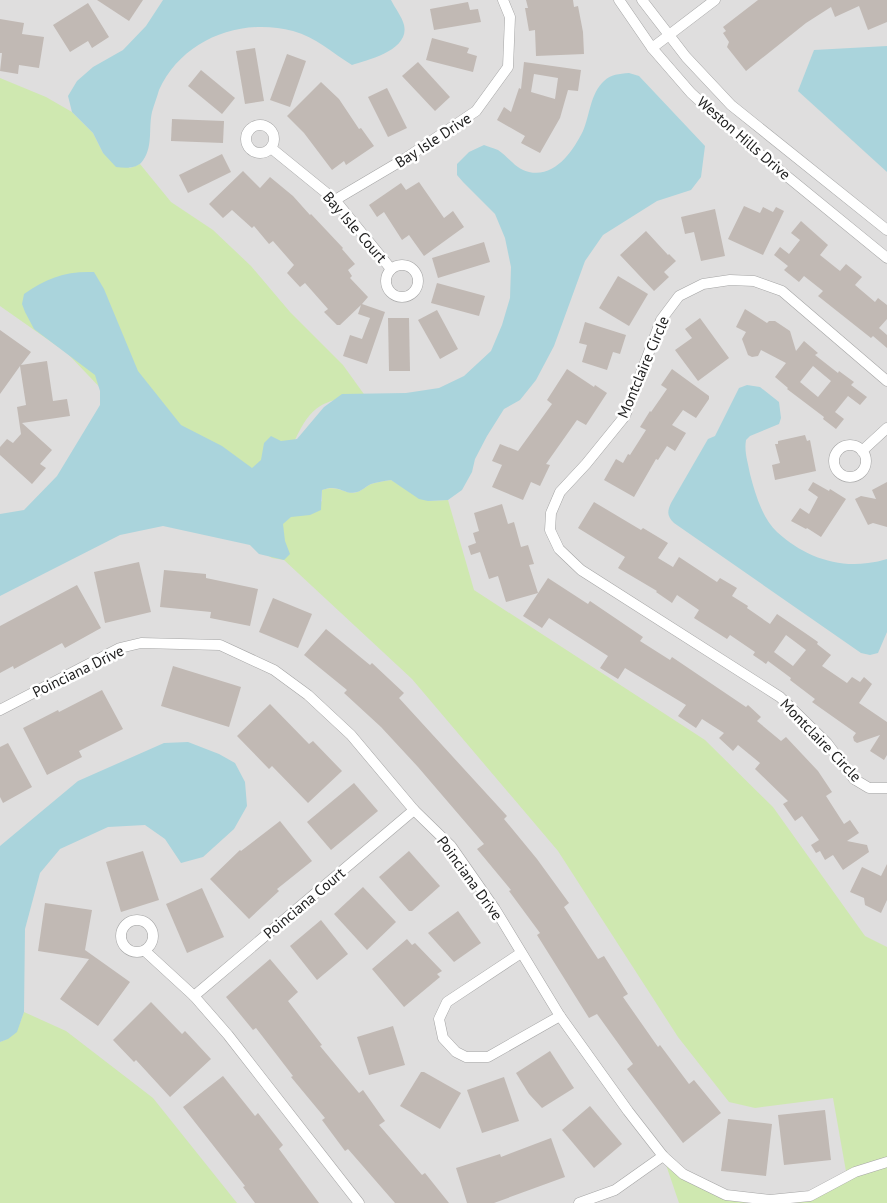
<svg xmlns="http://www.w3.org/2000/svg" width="887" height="1203" font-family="'PT Sans',sans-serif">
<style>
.residential{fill:#dfdede}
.grass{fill:#cfe8b0}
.water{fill:#aad4dc}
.building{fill:#c1b9b4;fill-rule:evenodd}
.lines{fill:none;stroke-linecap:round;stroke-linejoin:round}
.street-casing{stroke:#a5a5a5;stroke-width:11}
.street{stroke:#fff;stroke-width:10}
.labels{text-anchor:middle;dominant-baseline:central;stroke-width:5;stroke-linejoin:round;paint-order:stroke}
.street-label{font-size:15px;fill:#212121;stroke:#fff}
</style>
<rect width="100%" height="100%" fill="#f1ede8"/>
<rect class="residential" x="0" y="0" width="887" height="1203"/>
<g class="grass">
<path d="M0,78L46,97L72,112L93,133L103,153L130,168L140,164L171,202L213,230L251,266L290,312L343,365L366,397C315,397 307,412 288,456L322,502V490C340,484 345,496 357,492C362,491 366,486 371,484C377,482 384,481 391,480L428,501L448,500L474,590L705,740L773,807L865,936L887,947V1203H679L663,1156L726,1195L810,1196L847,1177L833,1098L755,1108L729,1102L678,1037L558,851L412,679L284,560L272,558L250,545L67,353L0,306Z"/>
<path d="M24,1012L66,1031L153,1098L237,1203H0V1042C16,1037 19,1026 24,1012Z"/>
</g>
<g class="water">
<path d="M163,0H391C395,8 402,17 404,25C410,50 368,60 352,65C332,53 316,37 293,31C240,17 182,40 159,90C157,97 154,105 152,112C148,129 154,148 141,163C134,169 124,168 116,167L103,153L93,133L72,112L68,96L77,81L93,67L123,50L146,26Z"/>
<path d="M887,46V172L798,91L814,50Z"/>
<path d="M629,73L639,76L705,146L701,177L691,190L657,201L603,235L585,261L554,346L536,380L520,400L504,409L487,436L475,459L472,472L462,490L448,500L428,501L419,499L391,480C384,481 377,482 371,484C366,486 362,491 357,492C345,496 339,483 322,490L321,510L310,515L291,517L283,524L285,541L290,554L284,560L259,554L250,545L163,526L120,535L0,596V514L24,510L57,476L100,405V391L95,375L34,329L25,312L22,304L24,294C47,278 65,271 94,272L104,289L138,371L181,425L222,446L252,468L261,460L264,443L271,436L281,441L297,439L324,407L342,394L406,393L439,388L464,376L491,351L502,325L510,298L511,267L505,238L495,214L463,182L457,175V164L469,152L484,145C488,147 494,148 498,150C510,158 515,169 529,172C555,178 573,151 583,131C590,115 590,94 604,81C611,74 619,74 629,73Z"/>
<path d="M747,385L760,387L779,402L781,418L779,424L750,436L746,440C744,452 748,462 750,474C755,493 762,518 777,532C802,555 835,568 868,563C875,562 881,561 887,559V632L878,653L870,655L861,653L674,523C667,516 667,512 671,503L708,439L715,436L739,388Z"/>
<path d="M188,742L219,754L235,763L245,782L247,806L234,829L203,857L181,863L165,839L145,825L108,827L60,849L40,873L25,929L24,1012L17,1032L8,1039L0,1042V846L78,781L164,743Z"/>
</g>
<g class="building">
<path d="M97,0H143L129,21Z"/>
<path d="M526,0H573L574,7L578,6L583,32L584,54L536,56L535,30L529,31L525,8H528Z"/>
<path d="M758,0H887V22L868,30L859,6L835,17L831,7L806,23L746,71L727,47L729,42L723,33L726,31L723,27Z"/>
<path d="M468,2L470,10L478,9L481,22L434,30L430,9Z"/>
<path d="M88,3L109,37L92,48L88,41L70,52L53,25Z"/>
<path d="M0,19L24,23L22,34L44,37L39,68L19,65L18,74L0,71L2,53H0Z"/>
<path d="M432,38L469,48L467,53L477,56L473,72L426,60Z"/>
<path d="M255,48L264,101L245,104L236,51Z"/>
<path d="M287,54L306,61L290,107L270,100Z"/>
<path d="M418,62L450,97L435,111L402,76Z"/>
<path d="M524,62L581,70L578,91L568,90L560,118L540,153L521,143L525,136L497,120L504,107L511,112L519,88L521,89ZM534,74L558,78L555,99L531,92Z"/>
<path d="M201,70L235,98L222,114L188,86Z"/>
<path d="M321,82L339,99L359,129L361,128L374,146L346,165L344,161L332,170L304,133L287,116Z"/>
<path d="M387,88L407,128L388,137L368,97Z"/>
<path d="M172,119L224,121L223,143L171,141Z"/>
<path d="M222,154L231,172L188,193L179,175Z"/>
<path d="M243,171L260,188L270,177L293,196L310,215L311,214L343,248L342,249L355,264L348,270L352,276L350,278L368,297L362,304L385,312L367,364L343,356L350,335L362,339L370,318L358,314L361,305L340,325H337L324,312L328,309L305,283L300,287L287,273L294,265L273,241L269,244L254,226L252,228L232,210L223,218L209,204Z"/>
<path d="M419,182L444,218L453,211L464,227L424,256L409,235L402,240L384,212L377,217L369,205L401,183L406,190Z"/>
<path d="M744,206L760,213L763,207L773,212L776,207L784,211L763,255L728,239Z"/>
<path d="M715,209L725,256L701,261L694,232L685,234L681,217Z"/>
<path d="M801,221L828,245L820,255L840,271L846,264L862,277L855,285L875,302L878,298L887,305V319L879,328L887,335V348L873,336L871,338L818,296L823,291L804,276L799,282L784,270L788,266L774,255L780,247L789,254L800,240L791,233Z"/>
<path d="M646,231L668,255L669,254L676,261L664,272L669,277L654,291L620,255Z"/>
<path d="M484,242L490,262L438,278L432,258Z"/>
<path d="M618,276L648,294L629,326L599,308Z"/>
<path d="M437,283L485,296L479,316L431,303Z"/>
<path d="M745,309L767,323L769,321H775L790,331L796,351L804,341L818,353L815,355L838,373L839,371L854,382L851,385L867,397L860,405L848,396L835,412L844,419L836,429L823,419L824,417L787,389L788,388L775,377L786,363L761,350L758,356L752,357L748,355L742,339L746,332L736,327ZM813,366L831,381L818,397L800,382Z"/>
<path d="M437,310L458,349L440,359L418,320Z"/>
<path d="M388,318H409L410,371H389Z"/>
<path d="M700,318L729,358L698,381L675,350L692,338L685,329Z"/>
<path d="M585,322L626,335L620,354L613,352L607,370L582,362L587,345L579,343Z"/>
<path d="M0,330L31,352L21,365L47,361L53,401L67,399L70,416L22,423L52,450L40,464L46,468L32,484L0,455V447L7,439L13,443L21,434L17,407L26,405L20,366L0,394Z"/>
<path d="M567,369L594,387L595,385L607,393L586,425L577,420L546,464L550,465L540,486L531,482L523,500L492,487L502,465L492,461L500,444L518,451L552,404L547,400Z"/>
<path d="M672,369L709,396V399L696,418L683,410L672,425L686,433L675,451L667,446L658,460L656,459L634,497L604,480L616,459L623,463L628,454L630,455L646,430L640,427L650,411L651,412L667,389L661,385Z"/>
<path d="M805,435L807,441L810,440L816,471L775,480L772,465L780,463L775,444H778V441Z"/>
<path d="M813,482L829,491L830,489L846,499L821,537L807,528L806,529L791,521L800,508L809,514L818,497L808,490Z"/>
<path d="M887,482V527L873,523L868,525L855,499L861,496L876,499L872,490Z"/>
<path d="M594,502L641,530L643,528L668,543L658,558L673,567L679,557L717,582L720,578L737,588L732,596L748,606L747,608L770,624L777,614L808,635L818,642L817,644L831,655L822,666L847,683L852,677L860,682L864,677L872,684L859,703L887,722V755L884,760L870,751L880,735L857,743L854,741L853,737L856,733L812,702L815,699L790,680L791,678L768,661L766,664L753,655L755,652L730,635L727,639L694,618L699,610L677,595L672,603L656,592L657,591L618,568L625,557L578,528ZM786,635L806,650L793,666L774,652Z"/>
<path d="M502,504L508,524L514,522L521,547L528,545L534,564L529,565L538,593L506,602L498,576L489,579L480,552L471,555L468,546L476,543L473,533L479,531L474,513Z"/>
<path d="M139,562L151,612L105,623L94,572Z"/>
<path d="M164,570L206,574V578L258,589L250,626L210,618L211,612L160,607Z"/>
<path d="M548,578L588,604L590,601L621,622L643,637L640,641L670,660L672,657L746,707L748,705L761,717L757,721L781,741L786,737L818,771L832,792L826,796L844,824L850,820L859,833L847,841L867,845L869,852L843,870L833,855L825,860L820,851L816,853L811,845L819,840L802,816L795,821L783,804L788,801L755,769L760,763L738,745L733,751L719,738L724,733L702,719L696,728L678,716L686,705L625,668L618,679L600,668L608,656L549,618L542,628L523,616Z"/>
<path d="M77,585L101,628L65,648L62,643L14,669L13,666L0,673V626Z"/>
<path d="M273,598L312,614L298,648L259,632Z"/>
<path d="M326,629L370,665L372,663L404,693L399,698L507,816L504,819L537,859L569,903L564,907L598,959L604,956L628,994L623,997L658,1047L660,1045L689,1084L694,1080L721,1113L683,1143L627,1069L633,1064L597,1014L589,1018L537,935L540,933L509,891L511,890L477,849L484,844L418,767L381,727L344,693L347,690L304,655Z"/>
<path d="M173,666L241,687L229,727L161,706Z"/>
<path d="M102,690L123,729L79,751L82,757L47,775L23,728L58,710L59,712Z"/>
<path d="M270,704L309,744L313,741L342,771L308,803L272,766L269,769L237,736Z"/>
<path d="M8,743L32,787L3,803L0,797V747Z"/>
<path d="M354,783L378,811L331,850L307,822Z"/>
<path d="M280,821L312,861L277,889L279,891L249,919L210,879L240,850L241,851Z"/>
<path d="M143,851L159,900L121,912L106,862Z"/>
<path d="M409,851L440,886L412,911H409L379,877Z"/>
<path d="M887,864V900L881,913L865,905L864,898L850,892L862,867L881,876Z"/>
<path d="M363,887L396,922L367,950L334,914Z"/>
<path d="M202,888L224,937L187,953L166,904Z"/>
<path d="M45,903L92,910L85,950L130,982L98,1026L60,999L89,959L38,951Z"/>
<path d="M458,911L481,943L454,962L428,933Z"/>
<path d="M321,920L348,954L317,980L290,946Z"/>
<path d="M407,939L412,945L415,943L442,971L437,974L440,977L404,1007L372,969Z"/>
<path d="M270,959L298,992L288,1001L322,1045L320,1046L359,1093L363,1090L385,1121L379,1125L422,1175L425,1173L449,1203H395L348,1149L345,1151L322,1120L325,1118L291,1077L293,1076L256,1028L253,1030L226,997Z"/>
<path d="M151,1002L182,1034L185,1031L211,1059L170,1097L136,1060L134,1062L113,1040Z"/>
<path d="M393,1026L405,1065L369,1075L357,1037Z"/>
<path d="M550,1051L574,1088L542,1108L529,1094L516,1073Z"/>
<path d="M421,1072H424L461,1093L440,1129L400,1106Z"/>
<path d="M223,1076L255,1116L258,1113L283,1145L279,1149L319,1203H255L243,1187L245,1186L183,1107Z"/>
<path d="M504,1077L519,1121L482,1133L467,1090Z"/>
<path d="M590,1106L622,1144L594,1168L562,1130Z"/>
<path d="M825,1110L831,1160L784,1165L778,1115Z"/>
<path d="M728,1119L772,1124L766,1176L721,1171Z"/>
<path d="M551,1138L565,1177L494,1203H467L456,1168L500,1154L501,1157Z"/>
</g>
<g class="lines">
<g class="street-casing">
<g id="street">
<path d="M619,0L652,48L691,93L745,142L887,258"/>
<path d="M642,0L686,57L731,105L887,230"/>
<path d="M652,48L715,0"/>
<circle cx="260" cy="139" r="14"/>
<path d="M271,148L335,200L391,269"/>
<path d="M335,200L406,158L476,111L508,67L510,17L503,0"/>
<circle cx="402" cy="281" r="16"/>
<path d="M887,381L782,291L754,281L730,280L703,284L679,296L661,320L625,416L586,464L560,492L551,513L550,530L559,549L581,570L780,697L827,743L854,779L869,788H887"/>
<circle cx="850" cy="461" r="16"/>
<path d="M862,451L887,428"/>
<path d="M0,710L120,648L141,643L220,645L274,670L308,695L351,735L414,810L451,846L495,909L560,1016L628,1111L663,1156L683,1174L726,1195L770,1200L810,1196L855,1172L887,1162"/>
<circle cx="137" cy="936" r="16"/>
<path d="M145,951L194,996L228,1035L359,1203"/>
<path d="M521,953L447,1002L439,1019L443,1038L456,1052L466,1057H488L560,1016"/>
<path d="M194,996L414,810"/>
<path d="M579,1203L615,1190L663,1156"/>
</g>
</g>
<use href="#street" class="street"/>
</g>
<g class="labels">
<g class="street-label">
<text transform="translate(744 138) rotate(41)">Weston Hills Drive</text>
<text transform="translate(433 140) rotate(-33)">Bay Isle Drive</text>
<text transform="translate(355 227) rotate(49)">Bay Isle Court</text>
<text transform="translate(643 367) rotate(-67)">Montclaire Circle</text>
<text transform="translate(78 671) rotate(-26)">Poinciana Drive</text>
<text transform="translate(821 740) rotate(46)">Montclaire Circle</text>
<text transform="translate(470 878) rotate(54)">Poinciana Drive</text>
<text transform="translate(304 903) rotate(-40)">Poinciana Court</text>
</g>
</g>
</svg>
